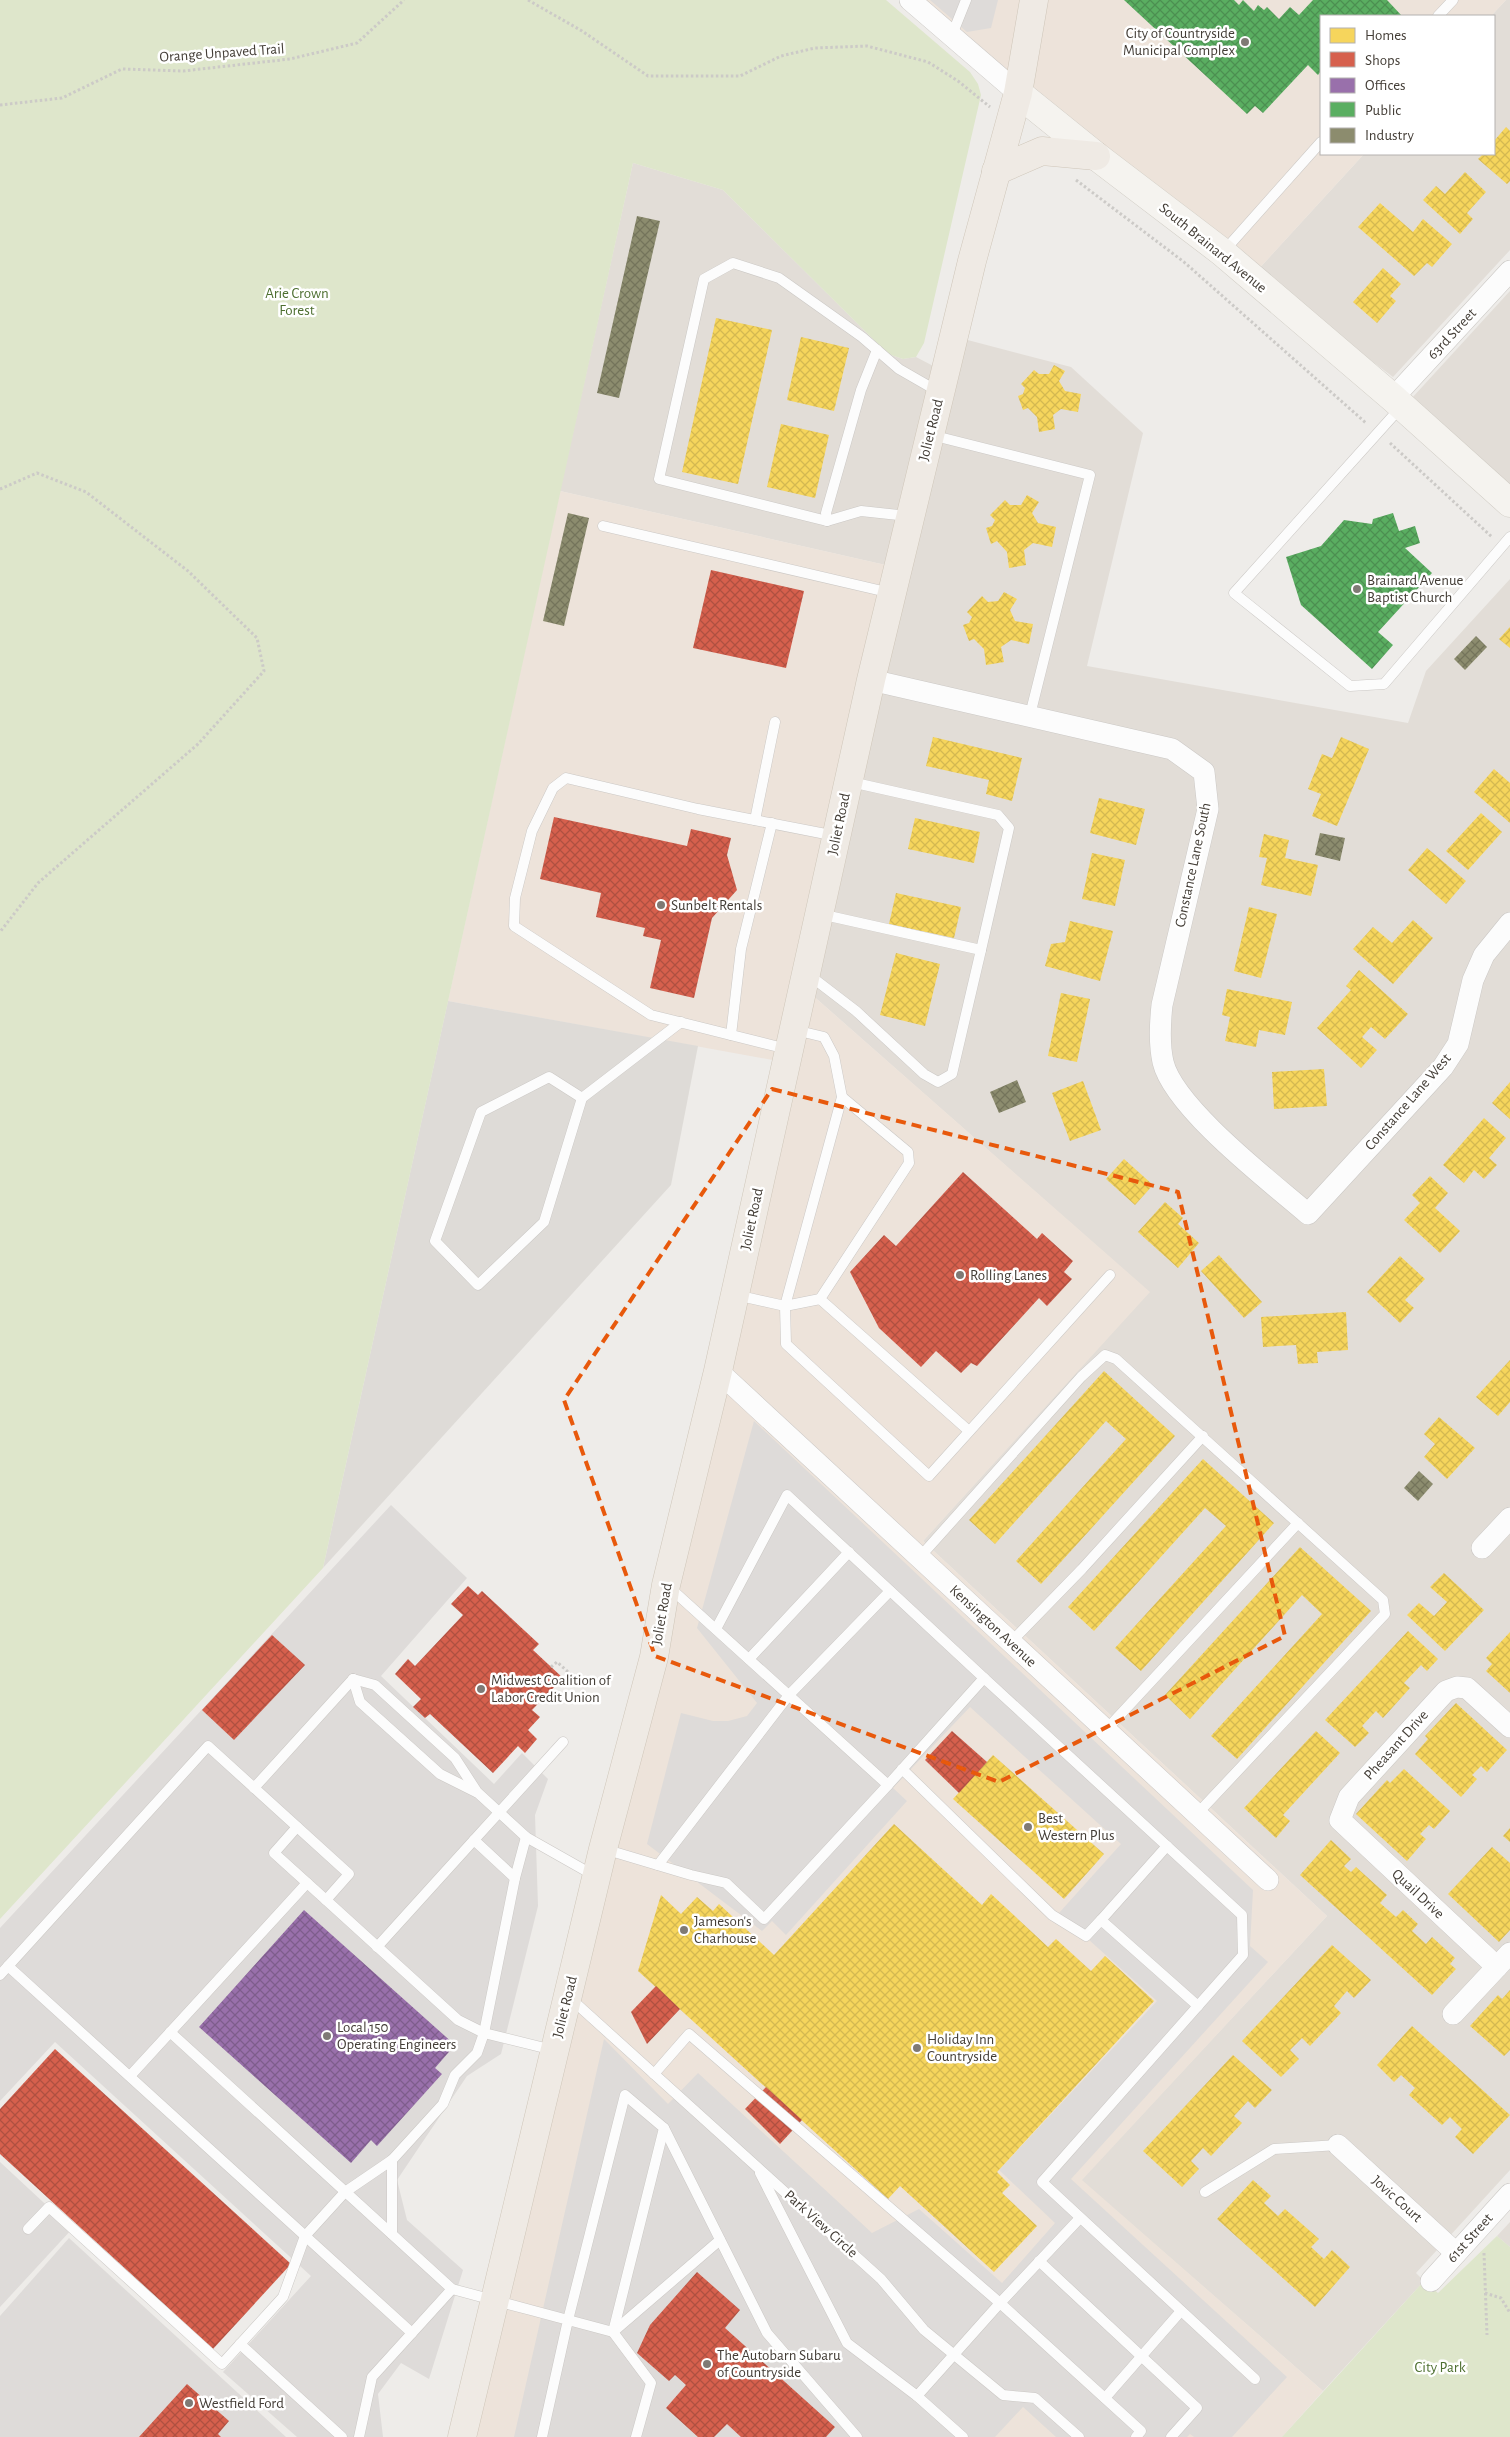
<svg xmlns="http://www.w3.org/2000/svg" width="1510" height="2437" font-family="'Alegreya Sans',sans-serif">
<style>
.residential{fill:#e2ddd7}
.commercial{fill:#ede3da}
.industrial{fill:#dedbd7}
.park{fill:#dee6cb}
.parking{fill:#dedbd9}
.homes{fill:url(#homes-cross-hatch)}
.shops{fill:url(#shops-cross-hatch)}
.offices{fill:url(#offices-cross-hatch)}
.public{fill:url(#public-cross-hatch)}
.industry{fill:url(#industry-cross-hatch)}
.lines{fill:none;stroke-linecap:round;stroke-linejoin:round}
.lane-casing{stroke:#cbc8c5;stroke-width:11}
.street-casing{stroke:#cbc8c5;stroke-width:22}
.secondary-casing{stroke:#cfcbc3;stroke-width:29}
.primary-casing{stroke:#cfc6b9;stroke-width:29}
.path{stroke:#cccac7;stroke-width:3;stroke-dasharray:2.5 2.5;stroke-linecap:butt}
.lane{stroke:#fcfcfc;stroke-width:10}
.street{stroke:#fcfcfc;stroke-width:21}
.secondary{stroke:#f5f3ef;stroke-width:28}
.primary{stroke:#efeae4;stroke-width:28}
.marked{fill:none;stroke:#e8590c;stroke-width:4;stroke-dasharray:10 6;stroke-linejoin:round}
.poi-dot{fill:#7f7a75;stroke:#fff;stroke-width:2}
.labels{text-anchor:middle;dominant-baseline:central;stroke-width:5;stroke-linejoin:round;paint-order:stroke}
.poi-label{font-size:15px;fill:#433d36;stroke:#fff;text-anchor:start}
.street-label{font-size:15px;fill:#433d36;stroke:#fff}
.park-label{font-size:15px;fill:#4d6f30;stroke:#fff}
</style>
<defs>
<pattern id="homes-cross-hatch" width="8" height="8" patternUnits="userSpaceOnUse" patternTransform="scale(1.25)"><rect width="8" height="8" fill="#f6d55c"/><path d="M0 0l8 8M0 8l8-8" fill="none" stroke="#d4b851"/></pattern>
<pattern id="shops-cross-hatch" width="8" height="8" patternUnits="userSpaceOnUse" patternTransform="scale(1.25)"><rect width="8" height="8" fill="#d6604d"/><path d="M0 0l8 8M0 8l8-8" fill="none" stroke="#af5041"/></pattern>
<pattern id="offices-cross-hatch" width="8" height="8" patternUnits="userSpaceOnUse" patternTransform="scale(1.25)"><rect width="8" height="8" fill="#9970ab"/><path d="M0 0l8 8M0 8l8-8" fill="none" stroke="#7e5d8c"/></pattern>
<pattern id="public-cross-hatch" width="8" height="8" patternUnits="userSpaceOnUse" patternTransform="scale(1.25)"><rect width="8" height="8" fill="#5aae61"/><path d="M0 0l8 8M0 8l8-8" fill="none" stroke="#4c8f51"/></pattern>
<pattern id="industry-cross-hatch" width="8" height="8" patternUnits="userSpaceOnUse" patternTransform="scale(1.25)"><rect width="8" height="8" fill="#8c8c6e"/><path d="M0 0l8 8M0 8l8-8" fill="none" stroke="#74745b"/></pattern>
</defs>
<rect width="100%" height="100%" fill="#eeece9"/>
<g class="residential">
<path d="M1506,0H1510V250L1393,377L1255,273L1364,154H1494V16H1491Z"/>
<path d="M633,163L723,190L888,354L903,359L916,357L939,369L890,566L560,491Z"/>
<path d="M1510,291V486L1412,398Z"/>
<path d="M960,338L1071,367L1143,433L1087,666L1408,723L1426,671L1510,579V2170L1416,2273L1424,2281L1323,2391L1081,2180L1327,1916L923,1541L1149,1292L810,993Z"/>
<path d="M1510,2222V2247L1497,2236Z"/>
</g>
<g class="commercial">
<path d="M919,0H1027L1013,82Z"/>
<path d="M1042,0H1506L1491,16H1321V154H1364L1255,273L1024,92Z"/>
<path d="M560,491L890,566L778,1061L448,1001Z"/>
<path d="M810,993L1150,1292L923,1541L1327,1916L1082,2180L1323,2391L1282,2437H467Z"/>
</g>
<path class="industrial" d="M448,1001L698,1046L671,1185L323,1568Z"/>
<g class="park">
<path d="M0,0H886L970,72L978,84L981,95L924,343L916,357L903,359L888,354L723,190L633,163L323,1568L0,1919Z"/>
<path d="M1497,2236L1510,2247V2437H1282L1424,2281L1438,2293Z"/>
</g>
<g class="parking">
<path d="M930,0H998L991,28L967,32Z"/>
<path d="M754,1421L1253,1890L1250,1946L1268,1962L1071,2179L1287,2377L1232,2437H1194L1190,2434L1187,2437H1056L1023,2407L995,2437H514L604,2039L668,2104L698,2073L872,2233L919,2209L1002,2283L1055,2223L999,2170L1157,2001L1059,1913L1121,1844L970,1707L893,1788L907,1801L786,1935L772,1921L762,1931L647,1844L681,1713L713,1721H728L747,1716L757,1703L697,1628Z"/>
<path d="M391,1505L467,1578L381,1676L494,1784L522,1753L548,1779L535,1815L538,1906L501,2054L467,2076L397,2180L407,2220L463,2270L429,2379L401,2363L378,2394L383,2437H297L223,2372L311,2276L55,2042L0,2101V1928Z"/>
<path d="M0,2162L72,2229L0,2307Z"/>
<path d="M69,2238L286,2437H0V2316Z"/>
</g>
<g class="homes">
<path d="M1506,127L1510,131V181L1507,184L1478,159L1483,154H1494V141Z"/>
<path d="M1465,172L1486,192L1467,213L1473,219L1460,234L1423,200L1436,186L1445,194Z"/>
<path d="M1380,203L1413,232L1423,219L1452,244L1432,267L1427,263L1414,276L1358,227Z"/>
<path d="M1383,268L1401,284L1390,296L1396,301L1377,323L1353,302Z"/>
<path d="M716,318L772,330L738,484L682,472Z"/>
<path d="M801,337L849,348L834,411L787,400Z"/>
<path d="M1054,365L1065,371L1059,381L1065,391L1081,394L1078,412L1061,409L1053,415L1055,429L1039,432L1037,417L1028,408L1023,410L1018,396L1023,394L1025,388L1021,384L1034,370L1039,374H1049Z"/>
<path d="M781,424L829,435L815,498L767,487Z"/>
<path d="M1027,495L1039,502L1032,513L1038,523L1056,527L1052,547L1033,543L1024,550L1026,565L1009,568L1007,552L997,541L991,544L986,528L992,526L995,520L990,515L1005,500L1010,505H1021Z"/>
<path d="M1004,592L1017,599L1010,610L1015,621L1033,624L1029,644L1011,640L1001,647L1004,662L986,665L984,649L974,639L969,641L963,625L969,623L972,617L967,612L982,596L988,602L998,601Z"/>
<path d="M1510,627V648L1499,639Z"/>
<path d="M933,737L1022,758L1012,801L986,794L989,780L926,766Z"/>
<path d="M1341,737L1369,749L1337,826L1312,816L1321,794L1308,789L1322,754L1332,758Z"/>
<path d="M1494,769L1510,783V823L1474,792Z"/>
<path d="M1099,798L1145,809L1136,845L1090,833Z"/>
<path d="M1481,813L1502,832L1468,870L1446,851Z"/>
<path d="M915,818L980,832L974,863L908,849Z"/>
<path d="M1264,834L1289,840L1285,858L1318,865L1311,896L1261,885L1267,858L1259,857Z"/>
<path d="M1427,848L1466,881L1446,904L1408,870Z"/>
<path d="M1092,853L1125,860L1115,906L1082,899Z"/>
<path d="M896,893L961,907L954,938L889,924Z"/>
<path d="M1249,907L1277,914L1261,978L1234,971Z"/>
<path d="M1413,920L1433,938L1393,984L1353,949L1373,927L1392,943Z"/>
<path d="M1070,921L1113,931L1100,981L1045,966L1051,944L1065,942Z"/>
<path d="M896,953L940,964L925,1026L880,1015Z"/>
<path d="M1359,970L1408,1014L1385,1039L1371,1027L1362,1037L1377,1050L1361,1068L1317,1028L1351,990L1346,986Z"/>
<path d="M1227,989L1292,1002L1285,1035L1259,1030L1256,1047L1225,1041L1230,1017L1222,1015Z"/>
<path d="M1061,993L1090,999L1077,1062L1048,1056Z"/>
<path d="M1324,1069L1327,1106L1274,1109L1272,1072Z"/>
<path d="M1083,1081L1101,1130L1070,1141L1052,1093Z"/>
<path d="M1510,1082V1119L1492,1103Z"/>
<path d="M1484,1118L1506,1138L1489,1158L1497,1165L1484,1179L1474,1170L1464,1183L1443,1165Z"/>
<path d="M1124,1159L1153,1185L1135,1205L1106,1179Z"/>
<path d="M1430,1176L1448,1193L1435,1208L1460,1231L1440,1253L1404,1220L1420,1203L1412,1195Z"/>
<path d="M1165,1202L1183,1218L1178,1224L1199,1243L1178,1268L1138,1232Z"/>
<path d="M1219,1255L1262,1302L1244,1318L1201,1271Z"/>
<path d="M1400,1256L1425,1279L1405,1300L1414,1308L1400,1323L1367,1292Z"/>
<path d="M1346,1312L1348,1350L1317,1352L1318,1363L1298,1364L1296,1345L1263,1347L1261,1317Z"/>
<path d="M1510,1360V1402L1498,1416L1476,1397Z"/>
<path d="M1104,1371L1175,1436L1041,1584L1016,1561L1126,1439L1106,1421L995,1544L969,1520Z"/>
<path d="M1439,1417L1475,1448L1447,1479L1424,1457L1435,1444L1424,1434Z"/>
<path d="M1203,1459L1274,1523L1141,1671L1115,1648L1226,1526L1205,1508L1094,1631L1068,1607Z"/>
<path d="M1300,1547L1371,1611L1237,1759L1211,1736L1322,1614L1302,1595L1190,1719L1165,1695Z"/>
<path d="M1444,1573L1484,1610L1445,1651L1407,1615L1419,1603L1434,1616L1447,1602L1430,1587Z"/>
<path d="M1408,1631L1438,1659L1427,1671L1421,1665L1404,1683L1410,1688L1383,1718L1376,1711L1362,1726L1369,1733L1355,1747L1325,1720Z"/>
<path d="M1510,1632V1693L1486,1671L1492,1664L1486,1658Z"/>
<path d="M1456,1703L1507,1750L1487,1772L1481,1766L1472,1775L1477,1779L1461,1797L1415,1754L1428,1739L1425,1736Z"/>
<path d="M1316,1731L1340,1753L1283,1815L1290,1821L1276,1838L1244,1808Z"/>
<path d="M993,1755L1104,1854L1064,1899L953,1799Z"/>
<path d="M1404,1769L1450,1811L1434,1829L1429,1825L1420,1834L1426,1839L1407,1861L1356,1814L1387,1780L1390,1783Z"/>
<path d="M894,1824L982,1905L991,1894L1048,1947L1056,1939L1091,1971L1105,1956L1154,2001L997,2172L1010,2185L1002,2193L1037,2226L994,2272L900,2186L888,2199L638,1971L661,1895L681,1914L697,1897L713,1911L719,1904L774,1955Z"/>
<path d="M1510,1828V1842L1503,1836Z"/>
<path d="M1331,1840L1351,1859L1344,1866L1351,1872L1356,1867L1387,1895L1380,1903L1396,1917L1403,1910L1418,1924L1412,1931L1426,1944L1432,1937L1455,1958L1450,1964L1456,1969L1432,1995L1300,1875Z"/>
<path d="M1492,1847L1510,1863V1930L1499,1942L1448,1894Z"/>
<path d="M1332,1945L1371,1980L1354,1998L1347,1991L1334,2006L1341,2013L1310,2046L1302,2038L1290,2050L1299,2059L1281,2077L1242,2041Z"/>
<path d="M1510,1990V2050L1504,2056L1470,2026L1498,1995L1502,1999Z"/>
<path d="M1412,2026L1510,2115L1473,2154L1455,2137L1462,2129L1450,2117L1442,2125L1409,2095L1415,2088L1401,2075L1394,2082L1377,2065Z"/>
<path d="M1233,2055L1272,2090L1255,2108L1248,2101L1234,2116L1242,2123L1211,2156L1203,2148L1191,2161L1199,2169L1182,2187L1143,2151Z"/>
<path d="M1253,2180L1271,2196L1264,2203L1278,2216L1285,2209L1319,2239L1311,2247L1324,2259L1332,2250L1350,2267L1315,2307L1217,2219Z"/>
</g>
<g class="shops">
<path d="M711,570L804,591L786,668L693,648Z"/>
<path d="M554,817L687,846L691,829L731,838L727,855L737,890L712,918L694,998L650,988L661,940L643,936L645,928L596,917L601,893L540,879Z"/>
<path d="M963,1172L1037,1239L1042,1233L1073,1261L1064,1272L1072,1279L1047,1306L1039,1298L977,1366L971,1363L961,1373L936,1351L921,1367L879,1328L850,1272L884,1235L896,1246Z"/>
<path d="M468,1586L478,1595L482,1591L539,1644L533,1650L563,1678L532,1710L540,1717L528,1730L537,1739L525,1753L518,1746L493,1773L430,1714L425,1718L413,1707L421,1699L395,1674L408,1659L415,1666L463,1615L451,1604Z"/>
<path d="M272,1635L305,1665L234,1740L202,1710Z"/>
<path d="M952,1731L987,1762L959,1793L925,1760Z"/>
<path d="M656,1986L680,2009L647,2044L631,2012Z"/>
<path d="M55,2049L291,2264L213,2349L0,2154V2109Z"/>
<path d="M766,2087L802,2120L780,2144L745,2109Z"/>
<path d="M697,2272L740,2310L725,2328L835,2427L826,2437H741L727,2424L714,2437H698L666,2408L686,2385L675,2375L669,2381L637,2353L650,2325Z"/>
<path d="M187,2384L229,2421L218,2434L221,2437H139Z"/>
</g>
<path class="offices" d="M304,1910L455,2045L435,2068L442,2074L377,2146L371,2140L351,2163L199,2027Z"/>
<g class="public">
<path d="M1124,0H1234L1239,5L1243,0L1254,11L1258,5L1264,10L1267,7L1279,19L1290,7L1299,15L1313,0H1387L1402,16H1321V71L1318,75L1308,65L1263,113L1255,106L1247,114Z"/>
<path d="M1393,513L1399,531L1415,526L1420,543L1405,548L1432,573L1378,632L1393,645L1372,669L1301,605L1286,557L1321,546L1344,520L1372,524L1373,519Z"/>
</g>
<g class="industry">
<path d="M637,216L660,221L619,398L597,393Z"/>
<path d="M568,513L589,518L564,626L543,621Z"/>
<path d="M1476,636L1487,647L1465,670L1454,659Z"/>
<path d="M1320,833L1345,838L1340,861L1315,855Z"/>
<path d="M1017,1080L1026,1102L999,1113L990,1092Z"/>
<path d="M1419,1471L1433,1484L1418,1501L1404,1488Z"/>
</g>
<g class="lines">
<g class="lane-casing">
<g id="lane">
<path d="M1438,16L1453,0"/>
<path d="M952,35L966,0"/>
<path d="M1224,251L1321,142"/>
<path d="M1401,407L1234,593L1350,686L1384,684L1510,537"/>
<path d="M931,435L1090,475L1030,715"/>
<path d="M908,516L861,511L827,521L659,479L704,279L733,263L779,278L862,337L899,369L939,392"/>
<path d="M827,521L826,513L861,390L877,350"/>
<path d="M603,526L891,593"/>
<path d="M755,820L775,722"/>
<path d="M820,914L981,950L1009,828L998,815L851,782"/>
<path d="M809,975L856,1011L924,1074L938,1082L952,1074L981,950"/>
<path d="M795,1030L824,1037L834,1056L842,1097L785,1306L820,1299"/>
<path d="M731,1035L741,949L772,823"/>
<path d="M787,1049L651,1015L514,926L515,898L532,831L553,788L566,778L698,809L836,836"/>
<path d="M842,1097L908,1152L909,1163L820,1299L969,1431"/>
<path d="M582,1098L549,1077L481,1112L435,1241L478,1285L544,1222L582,1098L681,1022"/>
<path d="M736,1295L785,1306L786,1344L929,1476L1110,1275"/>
<path d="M919,1558L1081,1377L1105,1355L1116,1359L1383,1600L1385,1614L1197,1814"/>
<path d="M669,1587L888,1785L984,1678L1242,1915L1243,1955L1042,2182L1255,2379"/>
<path d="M716,1629L787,1495L984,1678"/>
<path d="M1011,1642L1082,1569L1203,1436"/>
<path d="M749,1659L849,1552"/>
<path d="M353,1679L375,1685L455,1758L477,1792L526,1837L595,1876"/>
<path d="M353,1679L360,1702L440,1774L476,1792"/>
<path d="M1106,1730L1298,1523"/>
<path d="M902,1769L1052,1915L1086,1936L1101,1920L1198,2006"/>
<path d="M254,1788L353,1679"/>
<path d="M297,1827L274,1853L326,1900"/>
<path d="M474,1840L563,1742"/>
<path d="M604,1849L691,1875L726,1883L764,1919L888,1785"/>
<path d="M658,1865L789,1695L890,1591"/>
<path d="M1101,1920L1167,1846"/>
<path d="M377,1947L474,1840L515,1878"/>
<path d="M8,1966L412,2333"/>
<path d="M0,1975L208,1746L349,1874L326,1900L458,2020L484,2033L553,2050"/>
<path d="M570,1998L881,2279L924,2330L1003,2395L1035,2398L1079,2437"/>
<path d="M170,2032L452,2289C506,2303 559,2318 613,2332L664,2128L625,2095L568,2320L542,2437"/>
<path d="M654,2074L689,2034L1000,2303L917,2396L963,2437"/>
<path d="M130,2076L307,1883"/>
<path d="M664,2128L767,2333L857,2437"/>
<path d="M392,2160V2234"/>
<path d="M760,2173L847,2343L917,2396"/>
<path d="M1205,2192L1274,2149L1338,2145"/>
<path d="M1080,2218L1000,2303L1141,2431L1136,2437"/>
<path d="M28,2229L49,2207L222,2364L283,2297L305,2236L345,2192L392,2160L443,2104L455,2075L477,2053L484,2033L515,1878L526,1837"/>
<path d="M1039,2261L1197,2408L1171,2437"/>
<path d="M240,2344L342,2437"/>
<path d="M1105,2398L1181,2311"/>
<path d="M359,2437L372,2377L452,2289"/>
<path d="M636,2437L651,2383L613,2332L720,2240"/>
</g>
</g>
<g class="street-casing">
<g id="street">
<path d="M910,0L1018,93"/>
<path d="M1393,398L1510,271"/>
<path d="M871,680L1172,749L1204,772L1208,809L1162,1005C1160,1024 1159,1044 1163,1062C1174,1108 1271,1182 1308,1214L1443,1067L1458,1044L1473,980L1484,955L1510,923"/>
<path d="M718,1371L1268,1880"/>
<path d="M1482,1548L1510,1518"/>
<path d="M1497,1967L1340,1820L1349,1797L1446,1691L1457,1687L1467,1688L1510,1727"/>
<path d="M1453,2014L1510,1953"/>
<path d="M1338,2145L1456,2253"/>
<path d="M1431,2281L1510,2194"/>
</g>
</g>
<g class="secondary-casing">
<path id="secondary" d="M1018,93L1096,156L1222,252L1393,398L1510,503"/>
</g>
<g class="primary-casing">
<g id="primary">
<path d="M996,171L1042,151L1096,156"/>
<path d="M462,2437L603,1849L654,1657L666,1585L718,1371L871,680L972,261L1018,93L1034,0"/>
</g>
</g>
<g class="path">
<path d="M528,0L582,31L648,76H740L781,56L815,48L867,46L928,62L958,81L990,107"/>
<path d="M0,105L62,98L122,69L183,71L290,59L357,43L404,0"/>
<path d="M1076,180L1184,262L1366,423"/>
<path d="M1390,443L1492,537"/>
<path d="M0,489L37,473L86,492L188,571L257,638L264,671L198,744L38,883L0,932"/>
<path d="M551,1667L557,1662L576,1679"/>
<path d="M1484,2253L1487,2335"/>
<path d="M1485,2293L1501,2298L1510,2313"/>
</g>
<use href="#lane" class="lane"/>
<use href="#street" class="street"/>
<use href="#secondary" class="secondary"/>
<use href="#primary" class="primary"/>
</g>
<path class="marked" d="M772,1089L1178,1192L1285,1636L999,1782L655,1656L564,1400Z"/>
<g class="poi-dot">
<circle cx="1245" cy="42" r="5"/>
<circle cx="1357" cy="589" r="5"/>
<circle cx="661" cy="905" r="5"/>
<circle cx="960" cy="1275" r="5"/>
<circle cx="481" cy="1689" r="5"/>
<circle cx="1028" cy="1827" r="5"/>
<circle cx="684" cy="1930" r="5"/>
<circle cx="327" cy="2036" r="5"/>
<circle cx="917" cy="2048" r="5"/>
<circle cx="707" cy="2364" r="5"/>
<circle cx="189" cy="2403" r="5"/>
</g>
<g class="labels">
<g class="poi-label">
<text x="1235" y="33" text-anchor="end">City of Countryside<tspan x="1235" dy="17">Municipal Complex</tspan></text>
<text x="1367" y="580">Brainard Avenue<tspan x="1367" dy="17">Baptist Church</tspan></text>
<text x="671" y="905">Sunbelt Rentals</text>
<text x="970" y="1275">Rolling Lanes</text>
<text x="491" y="1680">Midwest Coalition of<tspan x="491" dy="17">Labor Credit Union</tspan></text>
<text x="1038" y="1818">Best<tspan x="1038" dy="17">Western Plus</tspan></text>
<text x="694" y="1921">Jameson's<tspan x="694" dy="17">Charhouse</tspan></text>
<text x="337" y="2027">Local 150<tspan x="337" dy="17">Operating Engineers</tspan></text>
<text x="927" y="2039">Holiday Inn<tspan x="927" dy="17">Countryside</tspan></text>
<text x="717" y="2355">The Autobarn Subaru<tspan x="717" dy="17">of Countryside</tspan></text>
<text x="199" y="2403">Westfield Ford</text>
</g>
<g class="street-label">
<text transform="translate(222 53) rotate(-4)">Orange Unpaved Trail</text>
<text transform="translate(1213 248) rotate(39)">South Brainard Avenue</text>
<text transform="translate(1452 334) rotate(-47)">63rd Street</text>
<text transform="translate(931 430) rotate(-76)">Joliet Road</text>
<text transform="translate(839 824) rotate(-78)">Joliet Road</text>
<text transform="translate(1193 865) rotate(-78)">Constance Lane South</text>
<text transform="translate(1408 1102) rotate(-49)">Constance Lane West</text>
<text transform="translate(752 1219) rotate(-78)">Joliet Road</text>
<text transform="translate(662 1614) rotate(-80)">Joliet Road</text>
<text transform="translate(993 1626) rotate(43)">Kensington Avenue</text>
<text transform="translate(1396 1745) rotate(-48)">Pheasant Drive</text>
<text transform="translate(1418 1894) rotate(43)">Quail Drive</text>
<text transform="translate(565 2007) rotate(-76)">Joliet Road</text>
<text transform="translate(1397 2199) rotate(42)">Jovic Court</text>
<text transform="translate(821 2224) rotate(42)">Park View Circle</text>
<text transform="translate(1470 2238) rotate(-48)">61st Street</text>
</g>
<g class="park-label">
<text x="297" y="293">Arie Crown<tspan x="297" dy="17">Forest</tspan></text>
<text x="1440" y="2367">City Park</text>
</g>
</g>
<rect x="1320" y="15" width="175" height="140" fill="#ffffff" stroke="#b4b1af"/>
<rect x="1330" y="28" width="25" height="15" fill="#f6d55c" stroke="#b4b1af"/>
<text x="1365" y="40" font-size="15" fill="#433d36">Homes</text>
<rect x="1330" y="52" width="25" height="15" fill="#d6604d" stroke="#b4b1af"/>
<text x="1365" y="65" font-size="15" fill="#433d36">Shops</text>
<rect x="1330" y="78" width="25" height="15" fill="#9970ab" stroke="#b4b1af"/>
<text x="1365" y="90" font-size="15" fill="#433d36">Offices</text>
<rect x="1330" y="102" width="25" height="15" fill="#5aae61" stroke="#b4b1af"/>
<text x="1365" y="115" font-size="15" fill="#433d36">Public</text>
<rect x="1330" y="128" width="25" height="15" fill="#8c8c6e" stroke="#b4b1af"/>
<text x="1365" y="140" font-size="15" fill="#433d36">Industry</text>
</svg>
